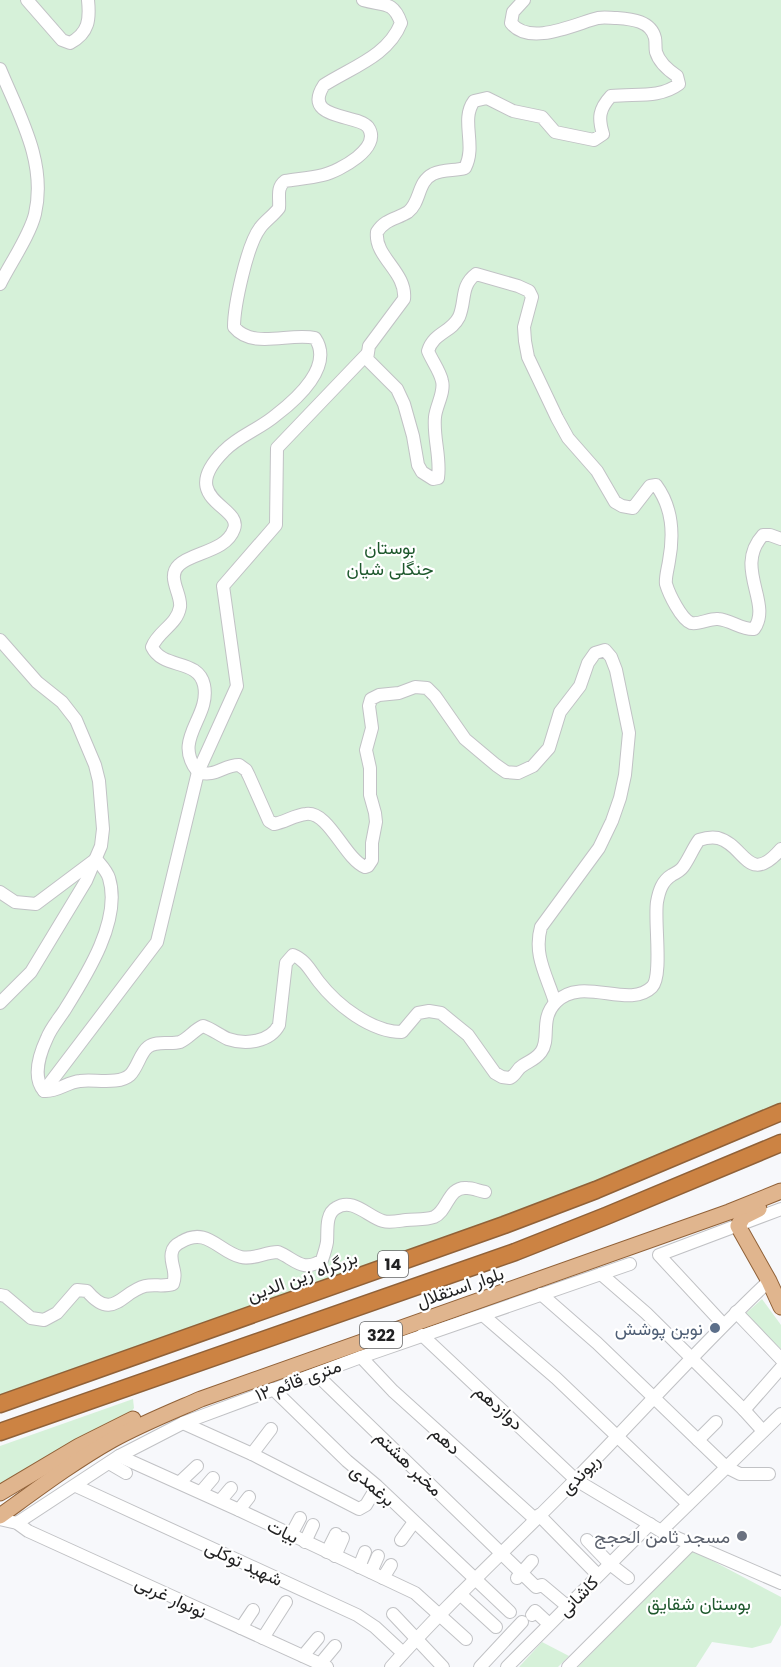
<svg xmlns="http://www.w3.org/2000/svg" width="781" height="1667" font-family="Poppins,Vazirmatn,sans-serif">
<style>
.green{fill:#d6f1d9}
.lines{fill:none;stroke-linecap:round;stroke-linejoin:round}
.minor-casing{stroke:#c1c2c5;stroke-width:14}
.major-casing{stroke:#906138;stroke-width:17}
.highway-casing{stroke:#906138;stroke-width:19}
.minor{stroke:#fff;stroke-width:12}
.major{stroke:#e0b58e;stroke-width:15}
.highway{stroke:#cc8343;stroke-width:16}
.service-dot{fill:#5c6f8a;stroke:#fff;stroke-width:2}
.worship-dot{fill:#6b7280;stroke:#fff;stroke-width:2}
.labels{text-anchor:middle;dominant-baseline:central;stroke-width:4.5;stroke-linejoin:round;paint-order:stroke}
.shield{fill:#fff;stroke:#646465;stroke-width:1.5}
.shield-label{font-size:16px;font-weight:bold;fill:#222223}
.park-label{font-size:18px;fill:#1e582d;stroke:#fff}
.street-label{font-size:18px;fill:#222223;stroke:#fff}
.service-label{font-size:18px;fill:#4e5e75;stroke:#fff;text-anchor:end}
.worship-label{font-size:18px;fill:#5b616d;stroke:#fff;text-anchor:end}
</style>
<rect width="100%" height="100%" fill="#f7f8fb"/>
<g class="green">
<path d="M0,0H781V1115L0,1408Z"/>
<path d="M762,1299L781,1325V1349L744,1315Z"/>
<path d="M133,1399L134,1408L128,1416L0,1487V1446Z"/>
<path d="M692,1550L781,1597V1625L771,1643L752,1648L712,1642L696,1667H578Z"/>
<path d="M542,1642L569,1656L558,1667H519Z"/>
</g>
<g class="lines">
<g class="minor-casing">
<g id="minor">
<path d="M27,0L62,40L70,43C89,33 90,19 88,0"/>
<path d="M363,0C383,6 393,0 401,23C388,56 352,67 324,85C301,120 358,114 368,127C383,148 339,171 323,175C311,178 298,179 285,181C276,188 280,197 279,208C273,216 265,221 260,228C247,245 234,306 234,327C253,350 290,332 315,338C334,366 297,399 276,415C260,429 238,436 224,451C175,500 243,506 234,529C226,552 192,552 179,565C166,577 182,594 180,607C177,625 158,631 152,647C163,670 198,658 204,685C211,718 171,739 198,772C215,778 223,765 239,765L246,770L249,776L269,821L274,824C285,822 295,815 306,814C329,811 344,858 365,867L368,866L372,860V843L376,822L375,813L370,795V768L366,750L372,728L369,706L371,699L379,695L399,693L415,687L427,688L435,696L465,739L496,765L506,772L518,773L533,766L549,748L560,712L580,686L588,663L595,653L605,650L611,657L616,670L629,733L625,775L620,798L612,821L599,848L541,927C533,955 547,976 555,1002"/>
<path d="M524,0L513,12L511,23C530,47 577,23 598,18C604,17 611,18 617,18C632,19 651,21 655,38C656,43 655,47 656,52C659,62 668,70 677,76L679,84C659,99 634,93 611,96C599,109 598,118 603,134L594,140L555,132L542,117L513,111L487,98L474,101C460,120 477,145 465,168C455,171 444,169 433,174C417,182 421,202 408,212C397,219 385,219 377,232C374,257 407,272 404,299L369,346L367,359L397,389L404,404L413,436L418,465L422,472L433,479L438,478C441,457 433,438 435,417C436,406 445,392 442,381C440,371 432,361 428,351C434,332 451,333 459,317C466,301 460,286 476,274L518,286L529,291L532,297L524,327L525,341L528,357L557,418L568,438L597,471L615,502L622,506L633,508L650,486L656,485C673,508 674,534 669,561C668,568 665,578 666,584C669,594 681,619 691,623C699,625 710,618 718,619C731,620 742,630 754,629C773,603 733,568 763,535H770L781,539"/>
<path d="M0,69C19,115 47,162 35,214C30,235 10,264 0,284"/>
<path d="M0,640L37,682L62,702L76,720L95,765L99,781L103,829L101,846L86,881L31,972L0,1003"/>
<path d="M0,892L15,902L36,904L96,859C101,865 107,871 109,878C122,920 86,976 64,1011C58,1020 51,1028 47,1038C40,1053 32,1077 44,1091C58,1092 67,1082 80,1081C94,1079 119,1085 130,1075C138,1067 140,1053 148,1047C157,1040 170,1045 180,1042C189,1038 194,1030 203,1026C212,1029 219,1035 228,1039C246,1045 270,1042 279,1025L286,963L293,955C306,960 311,972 319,982C337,1005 371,1032 402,1032L418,1013L429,1011L441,1013L468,1035L495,1073L502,1077L510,1078C516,1075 517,1069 522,1066C529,1061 535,1060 541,1052C551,1039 539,1019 556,1002C582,975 629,1010 652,987C663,976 654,921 657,902C659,891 662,881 672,875C676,873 680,871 683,867C689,859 693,848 699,840C705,838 712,837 718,838C745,845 748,887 781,849"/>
<path d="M44,1091L157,942L198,772L237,686L223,586L276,525L277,448L367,354"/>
<path d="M601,1274L646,1313L744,1410L763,1431"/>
<path d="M541,1294L597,1343L726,1467L740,1474H769"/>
<path d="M0,1295L5,1296L31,1318L44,1320L57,1313L77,1290L87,1291C113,1322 121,1292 145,1286C154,1284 164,1287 173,1284C178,1271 169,1263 172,1252C173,1247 177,1244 181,1242C207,1226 219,1252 241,1257C253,1260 265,1252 278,1252C295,1259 302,1273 322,1260C324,1254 326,1248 327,1242C328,1232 325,1214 336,1208C353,1197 368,1217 383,1221C390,1223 398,1221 406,1220C415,1219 426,1220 434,1217C448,1211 448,1186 467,1188C473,1188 479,1191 485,1192"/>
<path d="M736,1312L781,1359"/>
<path d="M484,1316L556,1378L688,1504"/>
<path d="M723,1324L659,1255L781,1209"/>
<path d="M422,1335L576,1480L661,1531L781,1583"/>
<path d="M361,1357L393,1391L535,1519"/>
<path d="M316,1374L501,1553"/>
<path d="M273,1389L347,1461L377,1486L510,1612"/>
<path d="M744,1410L781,1368"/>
<path d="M183,1423L252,1454L359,1509L366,1505L372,1495"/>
<path d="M698,1440L716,1422"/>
<path d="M252,1454L271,1429"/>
<path d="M119,1456L239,1510L415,1593L466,1639"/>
<path d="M109,1463L126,1473"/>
<path d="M180,1482L197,1466"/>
<path d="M76,1486L357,1615L375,1627L403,1653"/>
<path d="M201,1492L213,1478"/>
<path d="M220,1501L231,1488"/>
<path d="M239,1510L249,1497"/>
<path d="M539,1515L595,1572"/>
<path d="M0,1519L17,1523L28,1531L327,1667"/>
<path d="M17,1523L119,1456L183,1423L361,1357L630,1264"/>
<path d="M661,1531L781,1414"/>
<path d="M291,1535L300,1518"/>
<path d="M401,1540L414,1522"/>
<path d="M587,1540L610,1564L628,1578"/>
<path d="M305,1542L313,1525"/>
<path d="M327,1552L336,1534"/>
<path d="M335,1556L343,1538"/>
<path d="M505,1557L536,1587L542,1585L567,1606"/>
<path d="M359,1567L365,1552"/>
<path d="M371,1572L378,1556"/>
<path d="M383,1578L391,1565"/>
<path d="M517,1578L532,1561"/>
<path d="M460,1594L496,1627"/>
<path d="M393,1614L443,1667"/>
<path d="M532,1615L535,1611L549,1624"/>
<path d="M241,1628L253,1610"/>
<path d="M263,1638L286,1602"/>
<path d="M303,1656L318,1638"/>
<path d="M320,1664L335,1646"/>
<path d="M391,1667C449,1601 515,1542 576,1479C641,1413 702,1344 769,1281"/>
<path d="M480,1667L522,1622"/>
<path d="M507,1667L650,1524"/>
<path d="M568,1667L691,1544"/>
</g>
</g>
<g class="major-casing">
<g id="major">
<path d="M759,1209L743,1217L738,1226L769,1281L781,1307"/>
<path d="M0,1493L79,1446L133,1419"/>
<path d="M0,1516C36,1490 73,1462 112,1440C141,1424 171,1412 201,1399L729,1212L781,1191"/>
</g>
</g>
<g class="highway-casing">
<g id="highway">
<path d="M0,1404L504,1225L596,1190L781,1112"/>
<path d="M0,1432L515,1252L606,1216L781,1143"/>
</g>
</g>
<use href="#minor" class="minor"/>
<use href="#major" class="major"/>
<use href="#highway" class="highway"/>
</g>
<circle class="service-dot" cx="715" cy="1328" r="6"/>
<circle class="worship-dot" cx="742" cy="1536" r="6"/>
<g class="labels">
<g class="shield">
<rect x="378" y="1251" width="30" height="26" rx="4.5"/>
<rect x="360" y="1322" width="42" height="26" rx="4.5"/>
</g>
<g class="shield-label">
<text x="393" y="1264">14</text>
<text x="381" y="1335">322</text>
</g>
<g class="park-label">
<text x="390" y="547">بوستان<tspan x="390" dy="21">جنگلی شیان</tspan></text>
<text x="699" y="1603">بوستان شقایق</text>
</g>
<g class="street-label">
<text transform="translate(302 1276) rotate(-20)">بزرگراه زین الدین</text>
<text transform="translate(460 1287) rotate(-19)">بلوار استقلال</text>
<text transform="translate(298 1380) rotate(-20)">۱۲ متری قائم</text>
<text transform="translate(499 1407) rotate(42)">دوازدهم</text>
<text transform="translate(446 1440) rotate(42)">دهم</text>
<text transform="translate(409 1463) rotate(44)">مخبر هشتم</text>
<text transform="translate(580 1474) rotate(-46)">ریوندی</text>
<text transform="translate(373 1485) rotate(42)">برغمدی</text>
<text transform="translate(283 1531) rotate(26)">بیات</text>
<text transform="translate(244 1563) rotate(25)">شهید توکلی</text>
<text transform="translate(578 1596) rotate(-45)">کاشانی</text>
<text transform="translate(171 1597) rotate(25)">نونوار غربی</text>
</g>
<g class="service-label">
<text x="703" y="1328">نوین پوشش</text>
</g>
<g class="worship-label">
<text x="730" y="1536">مسجد ثامن الحجج</text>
</g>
</g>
</svg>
